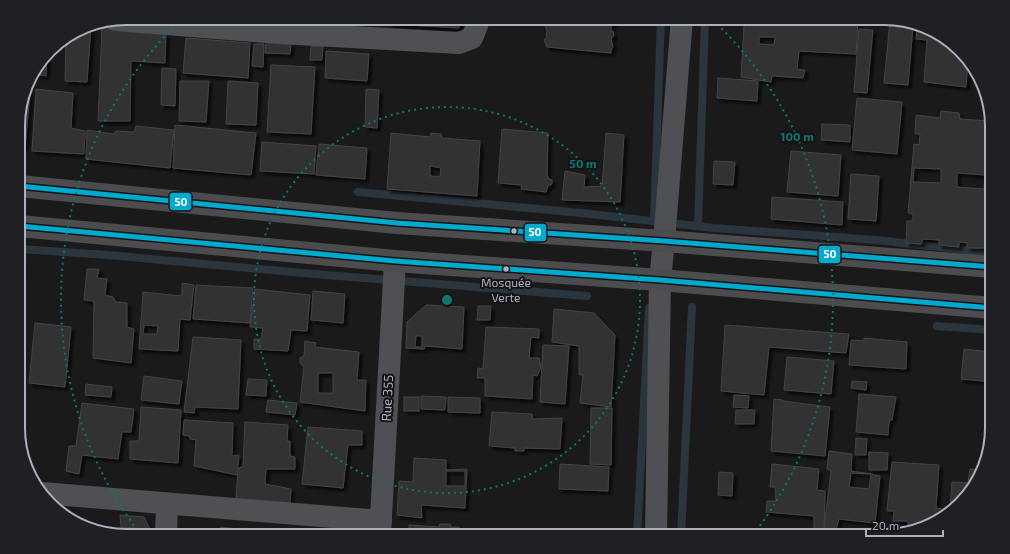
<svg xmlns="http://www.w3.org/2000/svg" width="1010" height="554" font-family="'Exo 2',sans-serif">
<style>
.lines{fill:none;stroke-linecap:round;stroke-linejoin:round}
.stream{stroke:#2b353e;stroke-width:8}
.building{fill:#323233;stroke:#434447;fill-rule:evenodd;filter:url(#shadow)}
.minor{stroke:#4e5054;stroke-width:22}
.major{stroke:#4c4c4f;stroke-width:22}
.bus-1-casing{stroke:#141417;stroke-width:8}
.bus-1{stroke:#00a9ce;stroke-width:5}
.ring{fill:none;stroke:#0f766e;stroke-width:2;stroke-dasharray:2 4}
.bus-dot{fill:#aab0bc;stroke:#141417;stroke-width:1.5}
.labels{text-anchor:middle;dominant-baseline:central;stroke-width:4;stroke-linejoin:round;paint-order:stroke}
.bus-label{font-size:12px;fill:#aab0bc;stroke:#141417}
.street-label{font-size:13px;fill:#aab0bc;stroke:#141417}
.rim{fill:none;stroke:#aab0bc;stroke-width:2}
.centre{fill:#0f766e;stroke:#141417;stroke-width:2}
.ring-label{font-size:12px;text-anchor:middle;font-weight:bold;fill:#0f766e;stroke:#141417;stroke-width:4;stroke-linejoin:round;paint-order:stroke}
.line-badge{stroke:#141417;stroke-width:1.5}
.badge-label{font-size:11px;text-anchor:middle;font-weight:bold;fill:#fff}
</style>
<defs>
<filter id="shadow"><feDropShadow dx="3.5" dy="3.5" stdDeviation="1" flood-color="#0009"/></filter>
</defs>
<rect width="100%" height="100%" fill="#1a1a1b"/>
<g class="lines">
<g class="stream">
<path d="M358,192L581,213L714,228L876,240L992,253"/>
<path d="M654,221L661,18"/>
<path d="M698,226L705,18"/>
<path d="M19,249L108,255L314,274L587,296"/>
<path d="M937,326L992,330"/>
<path d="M637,536L649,308"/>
<path d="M681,536L692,307"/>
</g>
</g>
<g class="building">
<path d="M390,18H460L459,28L390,24Z"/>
<path d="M548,18H585L600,20V18H612L615,21L611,26V31H613L614,36L611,39L613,47L611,50V53L547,47L544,40L546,38L547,30L545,26V23L547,22Z"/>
<path d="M753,18L858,19L856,54L799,51L797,69L805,70L803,78L772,76L771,82L741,77L744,26ZM759,37H775L774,45L759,44Z"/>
<path d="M890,20L913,26L908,85L884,83Z"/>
<path d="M89,25H91L87,82L65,81L66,44H57L85,26Z"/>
<path d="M917,27L938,32L968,61L966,87L924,82L927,40L916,39Z"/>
<path d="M102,28L166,33L165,63L131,61L130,121H98Z"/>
<path d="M859,29L873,30L867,93L854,92Z"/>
<path d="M186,38L250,43L248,78L183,73Z"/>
<path d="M266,42L291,43L290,54L265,53Z"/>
<path d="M254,44H264L263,67L252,66Z"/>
<path d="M311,46H323L322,60H310Z"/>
<path d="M326,51L369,54L367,81L325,78Z"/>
<path d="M47,55L46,76L32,74Z"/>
<path d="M271,65L315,67L311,134L267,132Z"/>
<path d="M162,68L176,69L175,106L161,105Z"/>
<path d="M718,78L758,81L757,101L717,98Z"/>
<path d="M180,81H209L206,122L179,121Z"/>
<path d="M228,81L258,83L256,125L226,124Z"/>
<path d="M36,89L73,93L71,128L85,131L84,154L32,151Z"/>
<path d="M366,89L379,90L377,128L365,127Z"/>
<path d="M25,92H30L25,148L19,147V112Z"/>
<path d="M857,98L902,102L897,154L852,150Z"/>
<path d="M941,111L959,113L960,119L990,121L991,115L992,119V245H988V248H967V243L959,242V247L939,245V240L923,239L921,244L906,243L907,221H913V214L908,213L914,144L919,145L920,134H915L916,115L940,118ZM914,168L941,169V183L913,182ZM957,173L985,175L984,189L957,187Z"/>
<path d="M822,124L850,125V142L821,140Z"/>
<path d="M175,125L256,133L251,175L173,168Z"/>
<path d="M136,126L174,130L170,168L86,159L87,130L114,134L116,131L134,132Z"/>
<path d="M502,129L548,133L547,175L549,179L552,180V184L548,186L546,192L521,189L522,185L498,183Z"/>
<path d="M391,133L430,137L431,133L441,134L442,138L480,141L477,196L387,189ZM430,166L441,168L440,177L430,176Z"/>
<path d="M606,133L624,135L620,202L562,200L565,171L585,175L584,187L602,186Z"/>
<path d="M262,142L316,146L314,174L260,171Z"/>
<path d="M319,144L367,148L365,179L316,175Z"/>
<path d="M791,151L841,155L838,196L787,192Z"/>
<path d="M714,161L735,162L733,185L713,184Z"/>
<path d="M851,174L879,176L876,221L848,219Z"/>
<path d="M772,197L843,202L842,225L771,219Z"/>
<path d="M19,261H22L19,312Z"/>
<path d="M87,269H99L97,278L107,279L105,295L113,297L116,302L127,303V327L134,329L131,363L93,358L94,301L84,300Z"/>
<path d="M182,283L194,285L190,320L180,319L178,351L139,349L143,292L182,296ZM144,325L158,326L157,334H143Z"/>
<path d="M196,285L253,288L250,323L193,319Z"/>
<path d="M255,289L310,295L307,331L291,330L288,351L254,349V339H261L263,328L250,327Z"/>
<path d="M313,291L345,294L343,323L311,320Z"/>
<path d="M426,305L464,307L462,349L425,346L424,349L406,348L407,322ZM416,336H422V347H415Z"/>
<path d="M478,306H491L490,320H477Z"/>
<path d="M554,309L594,313L615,335L611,407L580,403L583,375H579V346L552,342Z"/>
<path d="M35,323L71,327L65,387L29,383Z"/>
<path d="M725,325L849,334L846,353L769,347L764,395L721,391Z"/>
<path d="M486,327L539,329V338L531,337L529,358H539L541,368L537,376L533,375L532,399L485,396V378H477L478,368L483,369Z"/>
<path d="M193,337L241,340L238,409L195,407L194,413L184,412Z"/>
<path d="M864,338L907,342L906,369L849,365L851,340L864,341Z"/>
<path d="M305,341L316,343L315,347L359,352L357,380H366L365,411L300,402L304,367L300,363V358L304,356ZM318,373H333V393H318Z"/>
<path d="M543,345L569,346L565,404L540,402Z"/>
<path d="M964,349L992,352V382L961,379Z"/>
<path d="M787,357L834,361L831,394L784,390Z"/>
<path d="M144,376L182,381L179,404L141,400Z"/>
<path d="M248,379L267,380L266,396L246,395Z"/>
<path d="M852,381L867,382L866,390L851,388Z"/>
<path d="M86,384L112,387L111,397L85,395Z"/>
<path d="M859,394L896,397L892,420L889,421L888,435L856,432Z"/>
<path d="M734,395L749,396L748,408L733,407Z"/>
<path d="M421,396L446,397L445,410L421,409Z"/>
<rect x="404" y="397" width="15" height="14"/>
<path d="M448,397L480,398V413L448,412Z"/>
<path d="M774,399L783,400V401L830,407L825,456L771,451Z"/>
<path d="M268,400L297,403L295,415L266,412Z"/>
<path d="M82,403L134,409L131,432H122L118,459L82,455L79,474L66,471L69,446H76Z"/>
<path d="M141,407L181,410L178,463L130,459V441H139Z"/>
<path d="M591,408H612L611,465L590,464Z"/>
<path d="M736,410H755L754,424H735Z"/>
<path d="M492,412L532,414L533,419L562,418L560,449L524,448V451H515V448L489,446Z"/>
<path d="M184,420L233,423L232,456L239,455L237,475L194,466L196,440L190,439L189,436L183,435Z"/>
<path d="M245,422L288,425L287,441H290V456L295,457V469H266L265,484L291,489L290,504L236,499L238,469L243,466Z"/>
<path d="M308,427L362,431V445H348L343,488L302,484Z"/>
<path d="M856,438L867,439L866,455H855Z"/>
<path d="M829,451L852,454L851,471L872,474L874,475L880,476L875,523L839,519L836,530L824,529L831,471L827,469ZM851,473L871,474L869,489L849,487Z"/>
<path d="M869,452L888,453L887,470H869Z"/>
<path d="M414,458L446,460V470L467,469L465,508L421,505L422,518L397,515L399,481L413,482ZM446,471H465V486H446Z"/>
<path d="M892,462L939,465L936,508L942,509L941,519L938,521L913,529H910L907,521H893L894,511H887Z"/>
<path d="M560,464L609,467L608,491L559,489Z"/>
<path d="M772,464L819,469L817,490L825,491L824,532L814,531V516L766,512L767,501H776L775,487H770Z"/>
<path d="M970,469L981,470L978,482L950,510L952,482L968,483Z"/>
<path d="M719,472L733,473L732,496L718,495Z"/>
<path d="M120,515L144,517L150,529L121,527Z"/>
<path d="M440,524H450L451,527H459V536H409V525L439,527Z"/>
<path d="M221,527L237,529L236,536H211Z"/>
<path d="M871,529L885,530L884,536H870Z"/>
<path d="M239,530L266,531L265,536H239Z"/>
<path d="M284,531L327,534V536H283Z"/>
</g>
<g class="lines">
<g class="minor">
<path d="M116,20L279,33L459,43L472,38L478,23V18"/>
<path d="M42,493L381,521"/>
<path d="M380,535L395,261"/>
<path d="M166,536L167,504"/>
<path d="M656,536L660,280L664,241L682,18"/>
</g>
<g class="major">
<path d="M19,186L397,223L664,241L992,267"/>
<path d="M19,226L395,261L660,280L992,308"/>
</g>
<g class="bus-1-casing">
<g id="bus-1">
<path d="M19,186L397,223L664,241L992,267"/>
<path d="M19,226L395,261L660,280L992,308"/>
</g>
</g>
<use href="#bus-1" class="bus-1"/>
</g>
<g class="ring">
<circle cx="447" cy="300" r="193"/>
<path d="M141 535A386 386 0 0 1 181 20M713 20A386 386 0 0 1 753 535"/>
</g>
<g class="bus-dot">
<circle cx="514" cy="231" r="3.5"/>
<circle cx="506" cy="269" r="3.5"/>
</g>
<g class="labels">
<g class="bus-label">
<text x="506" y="282">Mosquée<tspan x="506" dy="15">Verte</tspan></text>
</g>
<g class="street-label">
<text transform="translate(387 398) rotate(-87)">Rue 355</text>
</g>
</g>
<path d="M0 0H1010V554H0ZM126 25H884A101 101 0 0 1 985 126V428A101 101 0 0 1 884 529H126A101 101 0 0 1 25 428V126A101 101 0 0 1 126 25Z" fill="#202024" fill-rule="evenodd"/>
<path class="rim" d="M126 25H884A101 101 0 0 1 985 126V428A101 101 0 0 1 884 529H126A101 101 0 0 1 25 428V126A101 101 0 0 1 126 25Z"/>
<circle cx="447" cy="300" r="6" class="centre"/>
<g class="ring-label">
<text x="797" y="141">100 m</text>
<text x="583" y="168">50 m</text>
</g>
<g class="line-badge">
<rect x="169" y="192" width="23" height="19" rx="4" fill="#00a9ce"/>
<rect x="524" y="223" width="23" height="19" rx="4" fill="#00a9ce"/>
<rect x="818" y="245" width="23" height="19" rx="4" fill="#00a9ce"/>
</g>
<g class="badge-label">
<text x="181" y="206">50</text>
<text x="535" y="236">50</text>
<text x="830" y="258">50</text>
</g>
<path d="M866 530v6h77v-6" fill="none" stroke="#aab0bc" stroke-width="2"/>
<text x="872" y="530" font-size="12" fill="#aab0bc" stroke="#141417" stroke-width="3" paint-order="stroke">20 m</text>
</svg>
